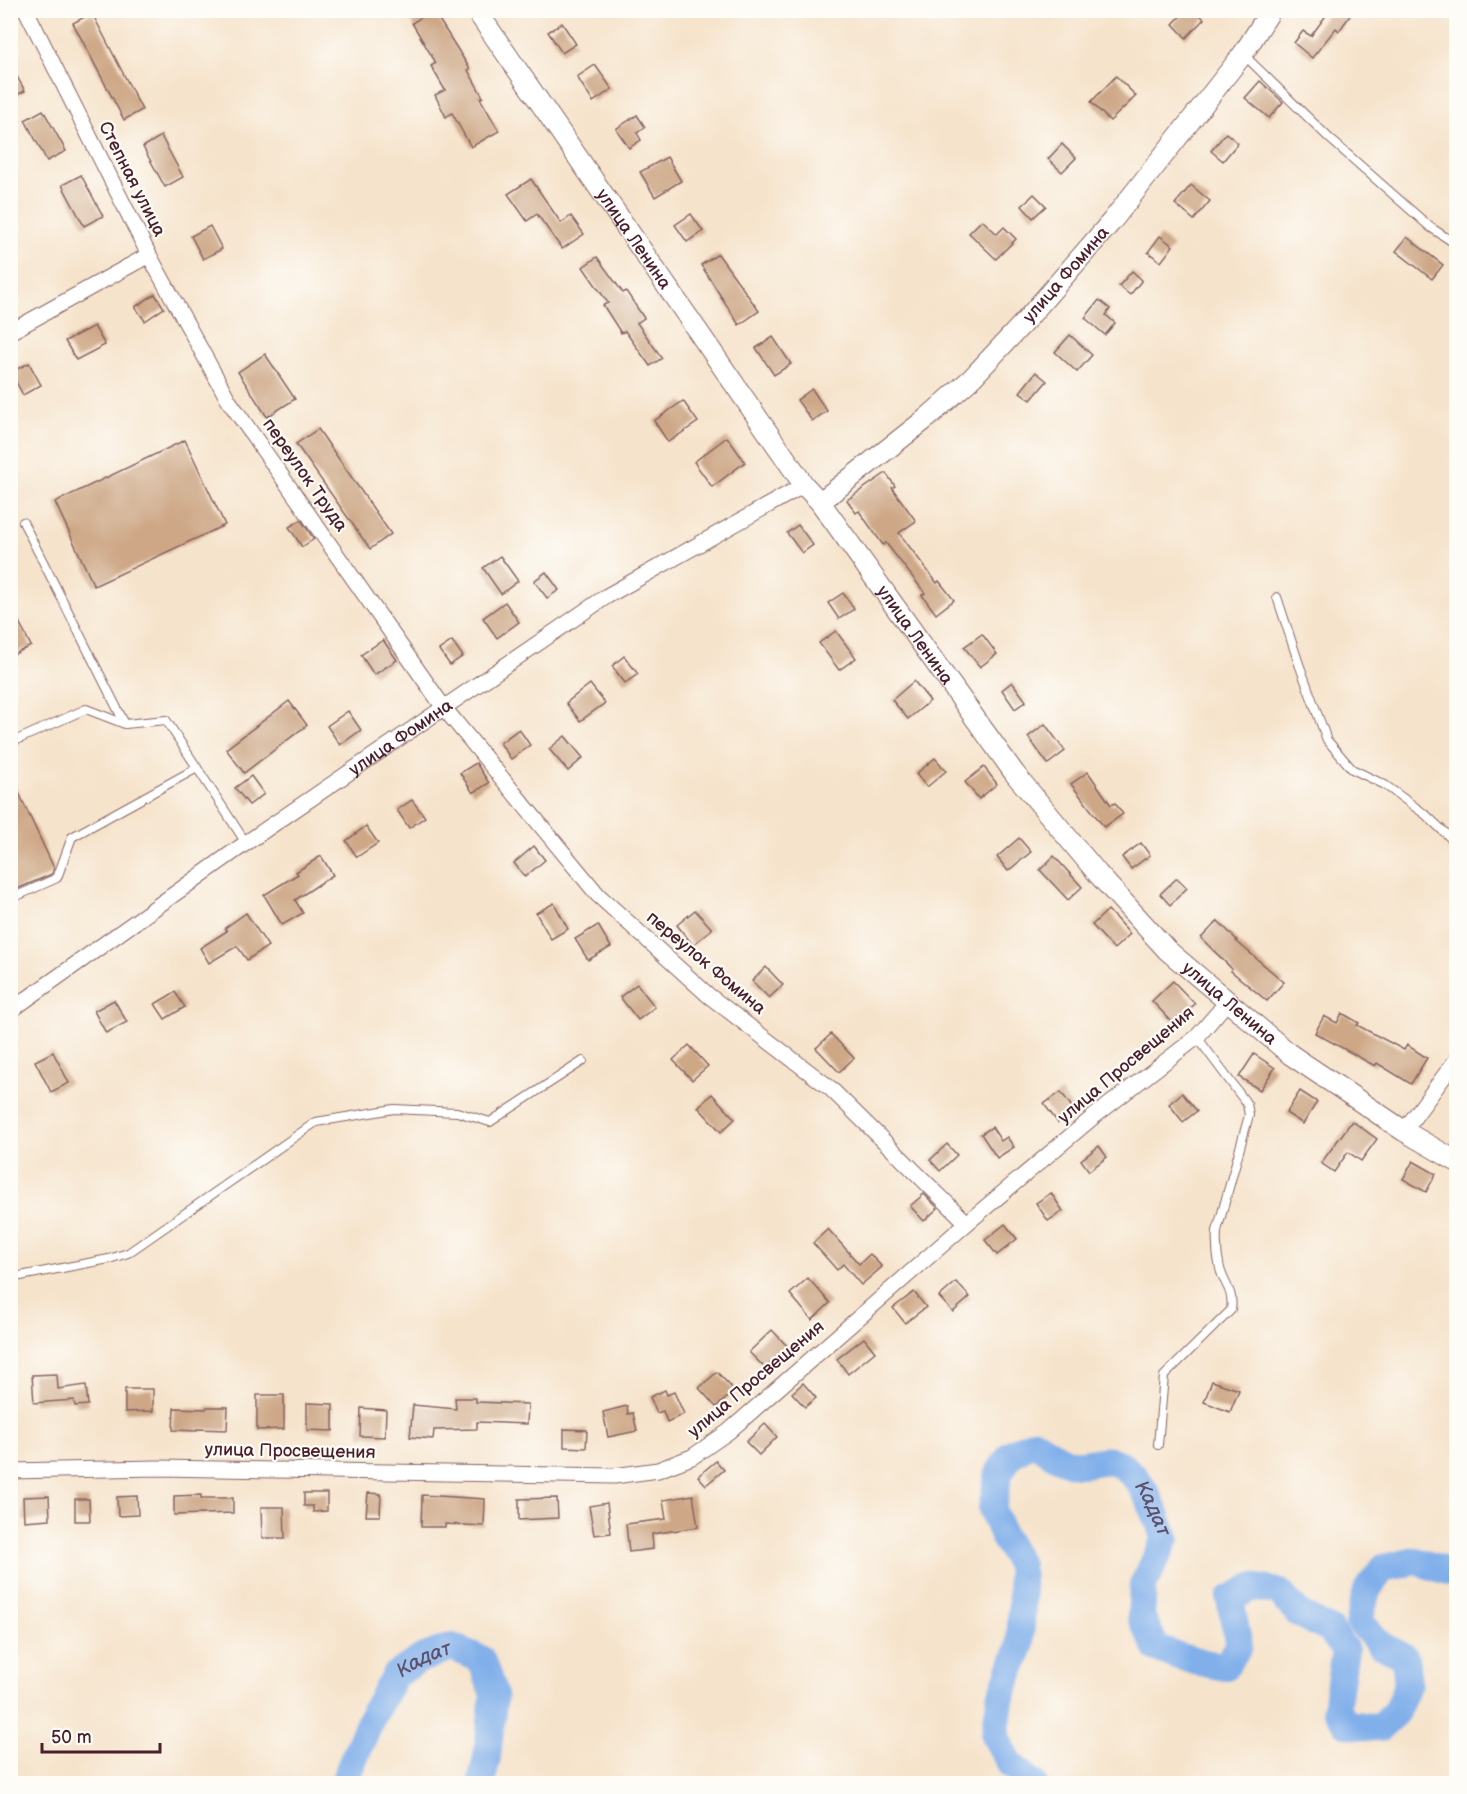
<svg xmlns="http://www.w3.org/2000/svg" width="1467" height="1794" font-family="'Balsamiq Sans',sans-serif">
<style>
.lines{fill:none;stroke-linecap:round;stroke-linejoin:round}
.river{stroke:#80afea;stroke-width:28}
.building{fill:#cda786}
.service-casing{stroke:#866463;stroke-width:10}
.minor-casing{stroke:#866463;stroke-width:17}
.tertiary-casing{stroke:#866463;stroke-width:22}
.service{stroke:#fff;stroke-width:8}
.minor{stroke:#fff;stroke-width:15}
.tertiary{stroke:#fff;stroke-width:20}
.labels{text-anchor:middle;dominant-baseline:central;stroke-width:4.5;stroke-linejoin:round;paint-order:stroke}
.street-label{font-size:18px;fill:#4a1f2b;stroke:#fdfcf7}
.water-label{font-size:20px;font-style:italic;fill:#5d516e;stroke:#fdfcf7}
</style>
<rect width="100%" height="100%" fill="#fdfcf7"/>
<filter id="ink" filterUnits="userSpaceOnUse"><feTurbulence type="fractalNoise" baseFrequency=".0167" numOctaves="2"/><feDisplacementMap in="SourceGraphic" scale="12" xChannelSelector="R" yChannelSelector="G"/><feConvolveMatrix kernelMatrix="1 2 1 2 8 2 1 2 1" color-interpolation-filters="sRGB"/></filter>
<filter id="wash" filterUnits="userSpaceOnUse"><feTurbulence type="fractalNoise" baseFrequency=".008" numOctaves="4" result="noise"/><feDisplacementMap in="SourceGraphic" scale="24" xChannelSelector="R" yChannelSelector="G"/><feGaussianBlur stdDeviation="1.35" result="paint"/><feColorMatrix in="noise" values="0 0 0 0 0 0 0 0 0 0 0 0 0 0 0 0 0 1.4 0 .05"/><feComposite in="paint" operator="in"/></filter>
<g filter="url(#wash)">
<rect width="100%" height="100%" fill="#f6e3cb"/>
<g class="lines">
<g class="river">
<path id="s1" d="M343,1784L373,1714L395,1675L422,1658L452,1647L481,1659L494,1694L487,1757L481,1784"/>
<path id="s2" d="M1034,1784L1011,1765L995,1736L1000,1700L1020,1646L1022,1600L1020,1565L1003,1536L992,1509L999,1473L1012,1453L1034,1442C1048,1451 1065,1465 1084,1464C1092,1463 1103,1459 1111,1461C1142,1470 1154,1512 1166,1538L1143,1585L1141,1617L1157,1649L1194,1661L1225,1667L1239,1646L1230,1599L1252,1587L1279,1592L1299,1614L1331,1631L1345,1650L1336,1709L1347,1724L1379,1728L1396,1712L1408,1683L1405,1658L1380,1644L1359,1621L1367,1590L1383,1568L1416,1561L1456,1574"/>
</g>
</g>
<g id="blocks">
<g class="building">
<path d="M433,10L470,69L468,70L483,97L480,98L499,131L471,147L452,113L446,117L435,95L445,90L431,66L436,63L412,23Z"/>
<path d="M1186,10H1195L1204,19L1186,38L1173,24Z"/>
<path d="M1330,10H1354L1339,31L1336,28L1312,58L1294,43L1303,31L1311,36Z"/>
<path d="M92,13L142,110L124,120L73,23Z"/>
<path d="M562,23L576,44L562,53L548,32Z"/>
<path d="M10,64L25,91L10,98Z"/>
<path d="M595,65L612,89L593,102L577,77Z"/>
<path d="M1116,76L1136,96L1110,121L1091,102Z"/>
<path d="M1260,81L1283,102L1269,118L1245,98Z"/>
<path d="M43,110L66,151L47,161L25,120Z"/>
<path d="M637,115L645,127L637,133L641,140L629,148L616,129Z"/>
<path d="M1226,133L1238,143L1223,161L1211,151Z"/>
<path d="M161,136L183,177L165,187L143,147Z"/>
<path d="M1062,144L1076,158L1062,172L1048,159Z"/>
<path d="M667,157L681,181L655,197L640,172Z"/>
<path d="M81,175L103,216L84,226L62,185Z"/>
<path d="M531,179L561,223L571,216L584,234L562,249L537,214L527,221L508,194Z"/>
<path d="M1191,185L1210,201L1194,220L1175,204Z"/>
<path d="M1034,194L1046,206L1033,218L1022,206Z"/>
<path d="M691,214L703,231L687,242L675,225Z"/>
<path d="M982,220L997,234L1004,227L1016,239L996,259L969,233Z"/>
<path d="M210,226L222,249L203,259L191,236Z"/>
<path d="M1160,236L1173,246L1161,262L1148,252Z"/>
<path d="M1407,237L1443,265L1432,279L1396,251Z"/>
<path d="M718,254L759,311L739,325L701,265Z"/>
<path d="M597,257L623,293L626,291L644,318L637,323L662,358L650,366L625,331L621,333L603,305L608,303L583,267Z"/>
<path d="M1132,271L1142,280L1130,295L1119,286Z"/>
<path d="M155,294L164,308L145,321L135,307Z"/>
<path d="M1099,300L1110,309L1106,315L1115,323L1105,335L1085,318Z"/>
<path d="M94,326L105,345L76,360L65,341Z"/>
<path d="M1070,335L1092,355L1077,372L1055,352Z"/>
<path d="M773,337L791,364L774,375L756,348Z"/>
<path d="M265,354L295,399L267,417L238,372Z"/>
<path d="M29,363L41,385L23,395L11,372Z"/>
<path d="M1036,372L1047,381L1031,400L1020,392Z"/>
<path d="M812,389L827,411L812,421L797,400Z"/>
<path d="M683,401L698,422L668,442L654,421Z"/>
<path d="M318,429L391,534L370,549L296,444Z"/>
<path d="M727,437L745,462L712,487L694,462Z"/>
<path d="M185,440L225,525L94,586L55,502Z"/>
<path d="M886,473L895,486L892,488L916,521L899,533L937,583L939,581L954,600L936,614L922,595L925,593L886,543L883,545L859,511L856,513L847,500Z"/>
<path d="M301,520L314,539L302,547L289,527Z"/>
<path d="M798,525L813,545L802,553L787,533Z"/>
<path d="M500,556L518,581L501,594L483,568Z"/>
<path d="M546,572L559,590L547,598L534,581Z"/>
<path d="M843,593L854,609L839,619L828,603Z"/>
<path d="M505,602L519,622L497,638L483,618Z"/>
<path d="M10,604L31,646L10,656Z"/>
<path d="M836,631L856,658L839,670L819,643Z"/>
<path d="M982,634L997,654L980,667L964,647Z"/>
<path d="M383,640L397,660L374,675L361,655Z"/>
<path d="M452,641L463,656L450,665L439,650Z"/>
<path d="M624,656L638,674L625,683L612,666Z"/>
<path d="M914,681L930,701L908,719L892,700Z"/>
<path d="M1012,682L1026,701L1015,709L1002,690Z"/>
<path d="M590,684L605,703L580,721L566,703Z"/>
<path d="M289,701L307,725L244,773L226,749Z"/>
<path d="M348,711L361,730L340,745L327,726Z"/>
<path d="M1045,724L1065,751L1048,764L1028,737Z"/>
<path d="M519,729L530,745L511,759L500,743Z"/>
<path d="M565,736L583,758L568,771L549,749Z"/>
<path d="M935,758L946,771L927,787L916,774Z"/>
<path d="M476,763L489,783L473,793L460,773Z"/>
<path d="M984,767L997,784L979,799L965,782Z"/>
<path d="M1088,772L1111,805L1115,803L1123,814L1104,827L1071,784Z"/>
<path d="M10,774L54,868L52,874L10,892Z"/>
<path d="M251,776L264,794L249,805L235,788Z"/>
<path d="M412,800L425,817L409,828L397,810Z"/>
<path d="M366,826L378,843L357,857L346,841Z"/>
<path d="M1019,838L1031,852L1008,871L997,857Z"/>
<path d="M1141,843L1150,855L1131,869L1122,857Z"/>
<path d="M534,846L545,860L525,877L514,863Z"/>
<path d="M321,856L333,875L295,900L303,913L282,925L264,895L298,874L296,872Z"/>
<path d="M1054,856L1082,887L1068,900L1040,870Z"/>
<path d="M1177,878L1187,888L1170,905L1160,894Z"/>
<path d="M554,903L568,929L551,939L536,913Z"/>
<path d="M695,910L712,929L693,945L677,925Z"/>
<path d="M1108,910L1130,934L1114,949L1092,925Z"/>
<path d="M246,913L268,946L247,960L237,946L209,963L200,948L227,931L225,928Z"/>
<path d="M1218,921L1237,940L1236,941L1284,982L1267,1001L1231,971L1232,969L1201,938Z"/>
<path d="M598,925L611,947L588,960L575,939Z"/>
<path d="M766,967L783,985L769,998L752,981Z"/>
<path d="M1173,981L1195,1004L1174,1024L1152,1001Z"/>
<path d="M637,984L655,1007L638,1020L620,997Z"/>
<path d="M175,992L185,1007L165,1019L155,1004Z"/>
<path d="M114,1000L127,1022L106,1033L94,1011Z"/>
<path d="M1342,1013L1359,1023L1357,1025L1404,1050L1407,1045L1427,1058L1411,1084L1377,1063L1375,1066L1315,1033L1324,1016L1337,1023Z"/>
<path d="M831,1034L854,1058L839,1072L816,1048Z"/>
<path d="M689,1045L708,1066L692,1080L673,1060Z"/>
<path d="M53,1052L69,1083L51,1092L35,1061Z"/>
<path d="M1254,1054L1275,1068L1260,1090L1239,1077Z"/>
<path d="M1300,1091L1317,1102L1303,1124L1286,1113Z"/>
<path d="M1061,1092L1075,1111L1058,1123L1044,1104Z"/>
<path d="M1182,1093L1197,1111L1183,1122L1169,1104Z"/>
<path d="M712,1094L735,1119L721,1132L698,1107Z"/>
<path d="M1352,1121L1377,1139L1361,1161L1348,1152L1334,1172L1321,1163Z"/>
<path d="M992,1127L1001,1141L1007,1137L1014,1147L997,1158L981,1134Z"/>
<path d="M947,1144L957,1155L940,1171L930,1160Z"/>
<path d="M1099,1146L1107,1157L1089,1171L1081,1160Z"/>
<path d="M1413,1161L1436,1174L1426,1192L1403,1179Z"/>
<path d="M1051,1193L1063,1211L1048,1221L1036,1203Z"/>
<path d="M924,1194L938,1208L924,1221L910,1206Z"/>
<path d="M1005,1224L1017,1239L997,1255L985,1240Z"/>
<path d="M828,1229L859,1264L870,1254L882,1267L861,1285L843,1264L837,1270L813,1243Z"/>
<path d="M808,1278L830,1303L812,1320L790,1294Z"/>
<path d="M956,1282L970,1297L953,1312L939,1297Z"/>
<path d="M914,1292L926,1307L905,1323L893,1308Z"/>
<path d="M772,1330L788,1347L765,1368L749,1352Z"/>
<path d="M864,1338L875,1352L848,1374L837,1359Z"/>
<path d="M717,1372L735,1391L716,1407L699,1388Z"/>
<path d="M57,1374L58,1389L86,1385L88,1405L75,1406L74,1400L34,1403L32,1375Z"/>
<path d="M1212,1381L1239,1390L1230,1412L1204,1402Z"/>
<path d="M803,1383L816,1398L805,1407L792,1393Z"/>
<path d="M125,1389H153V1411L125,1412Z"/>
<path d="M665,1390L667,1395L674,1392L684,1414L667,1422L663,1411L657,1413L650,1397Z"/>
<path d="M257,1395H284V1429L257,1430Z"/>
<path d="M455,1398H476V1402L528,1404L527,1424L477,1422V1429L434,1430L433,1439L410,1437L413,1405L456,1409Z"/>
<path d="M307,1403L333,1404V1431L307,1430Z"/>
<path d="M627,1406L628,1414L633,1413L637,1431L608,1437L603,1412Z"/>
<path d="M207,1407H228L227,1430L197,1429V1431L173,1430L174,1408L206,1409Z"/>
<path d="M361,1408L386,1410L385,1437L360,1436Z"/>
<path d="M765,1424L777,1437L759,1455L746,1442Z"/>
<path d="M564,1429L587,1430L586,1448L564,1447Z"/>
<path d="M716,1461L724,1470L706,1485L698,1476Z"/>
<path d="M304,1493H327V1511L313,1512V1506H304Z"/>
<path d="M368,1493L381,1494L380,1516H366Z"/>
<path d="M201,1495V1498H233V1513L174,1515V1496Z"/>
<path d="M422,1495L485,1499L484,1526L445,1524V1527H421Z"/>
<path d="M693,1495L698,1527L652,1534L653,1549L629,1552L626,1524L666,1519L663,1500Z"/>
<path d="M49,1496L50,1519L24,1521L23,1497Z"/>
<path d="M137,1496L138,1515L118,1516L117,1497Z"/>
<path d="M557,1498L558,1518L519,1520V1499Z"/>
<path d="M75,1499H89L90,1521H75Z"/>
<path d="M607,1503L611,1533L594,1535L589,1506Z"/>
<path d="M261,1507H284L285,1538H262Z"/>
</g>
</g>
</g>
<g filter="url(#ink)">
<use href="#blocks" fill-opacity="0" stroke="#866463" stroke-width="1.5"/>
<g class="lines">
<g class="service-casing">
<g id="service">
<path d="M1243,54L1329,138L1430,227L1456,244"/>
<path d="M23,522L125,724"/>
<path d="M1277,597L1299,664L1327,740L1352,769L1385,785L1426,815L1456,843"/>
<path d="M10,743L86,709L125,724L166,720L246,843"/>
<path d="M10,899L57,878L72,837L197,768"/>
<path d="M10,1278L109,1259L128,1253L316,1122L394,1109L457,1112L490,1122L583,1061"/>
<path d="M1158,1445L1164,1376L1231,1310C1234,1291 1225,1286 1220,1269C1217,1256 1216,1244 1217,1231L1249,1115L1247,1104L1197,1037"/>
</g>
</g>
<g class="minor-casing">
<g id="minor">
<path d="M149,255L229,401L444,708L598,895L708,995L830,1088L967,1223"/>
<path d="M10,332L149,255L26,10"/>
<path id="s3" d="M10,1011L246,843L607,596L804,485"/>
<path d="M1404,1131L1456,1060"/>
<path d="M10,1471L157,1468L614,1476L658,1470L692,1457L728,1432L967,1223L1092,1118L1197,1037L1227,1002"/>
</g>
</g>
<g class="tertiary-casing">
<g id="tertiary">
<path id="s4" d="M476,10L804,485L820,502L1015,774L1098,874L1167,950L1291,1055L1404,1131L1456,1161"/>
<path id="s5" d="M820,502L927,418L971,379L1027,319L1112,221L1243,54L1271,10"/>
</g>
</g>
<use href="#service" class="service"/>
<use href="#minor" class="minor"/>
<use href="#tertiary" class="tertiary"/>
</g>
</g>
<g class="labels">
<g class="street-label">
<text transform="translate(132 179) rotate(63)">Степная улица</text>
<text stroke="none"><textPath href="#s4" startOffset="278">улица Ленина</textPath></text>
<text stroke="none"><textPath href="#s5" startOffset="336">улица Фомина</textPath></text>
<text transform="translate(305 475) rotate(55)">переулок Труда</text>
<text stroke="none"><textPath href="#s4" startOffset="764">улица Ленина</textPath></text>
<text stroke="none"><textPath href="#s3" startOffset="477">улица Фомина</textPath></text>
<text transform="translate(706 963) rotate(40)">переулок Фомина</text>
<text stroke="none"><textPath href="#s4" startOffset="1250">улица Ленина</textPath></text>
<text transform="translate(1126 1065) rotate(-40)">улица Просвещения</text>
<text transform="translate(756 1379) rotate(-40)">улица Просвещения</text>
<text transform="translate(290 1451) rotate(1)">улица Просвещения</text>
</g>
<g class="water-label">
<text stroke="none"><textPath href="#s2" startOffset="534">Кадат</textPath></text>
<text stroke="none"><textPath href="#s1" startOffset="154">Кадат</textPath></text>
</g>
</g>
<rect width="1467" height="1794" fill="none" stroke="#fdfcf7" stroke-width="36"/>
<path d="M42 1743v9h118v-9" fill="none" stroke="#4a1f2b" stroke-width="3"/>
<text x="51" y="1743" font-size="18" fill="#4a1f2b" stroke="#fdfcf7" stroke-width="4.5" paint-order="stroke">50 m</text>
</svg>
